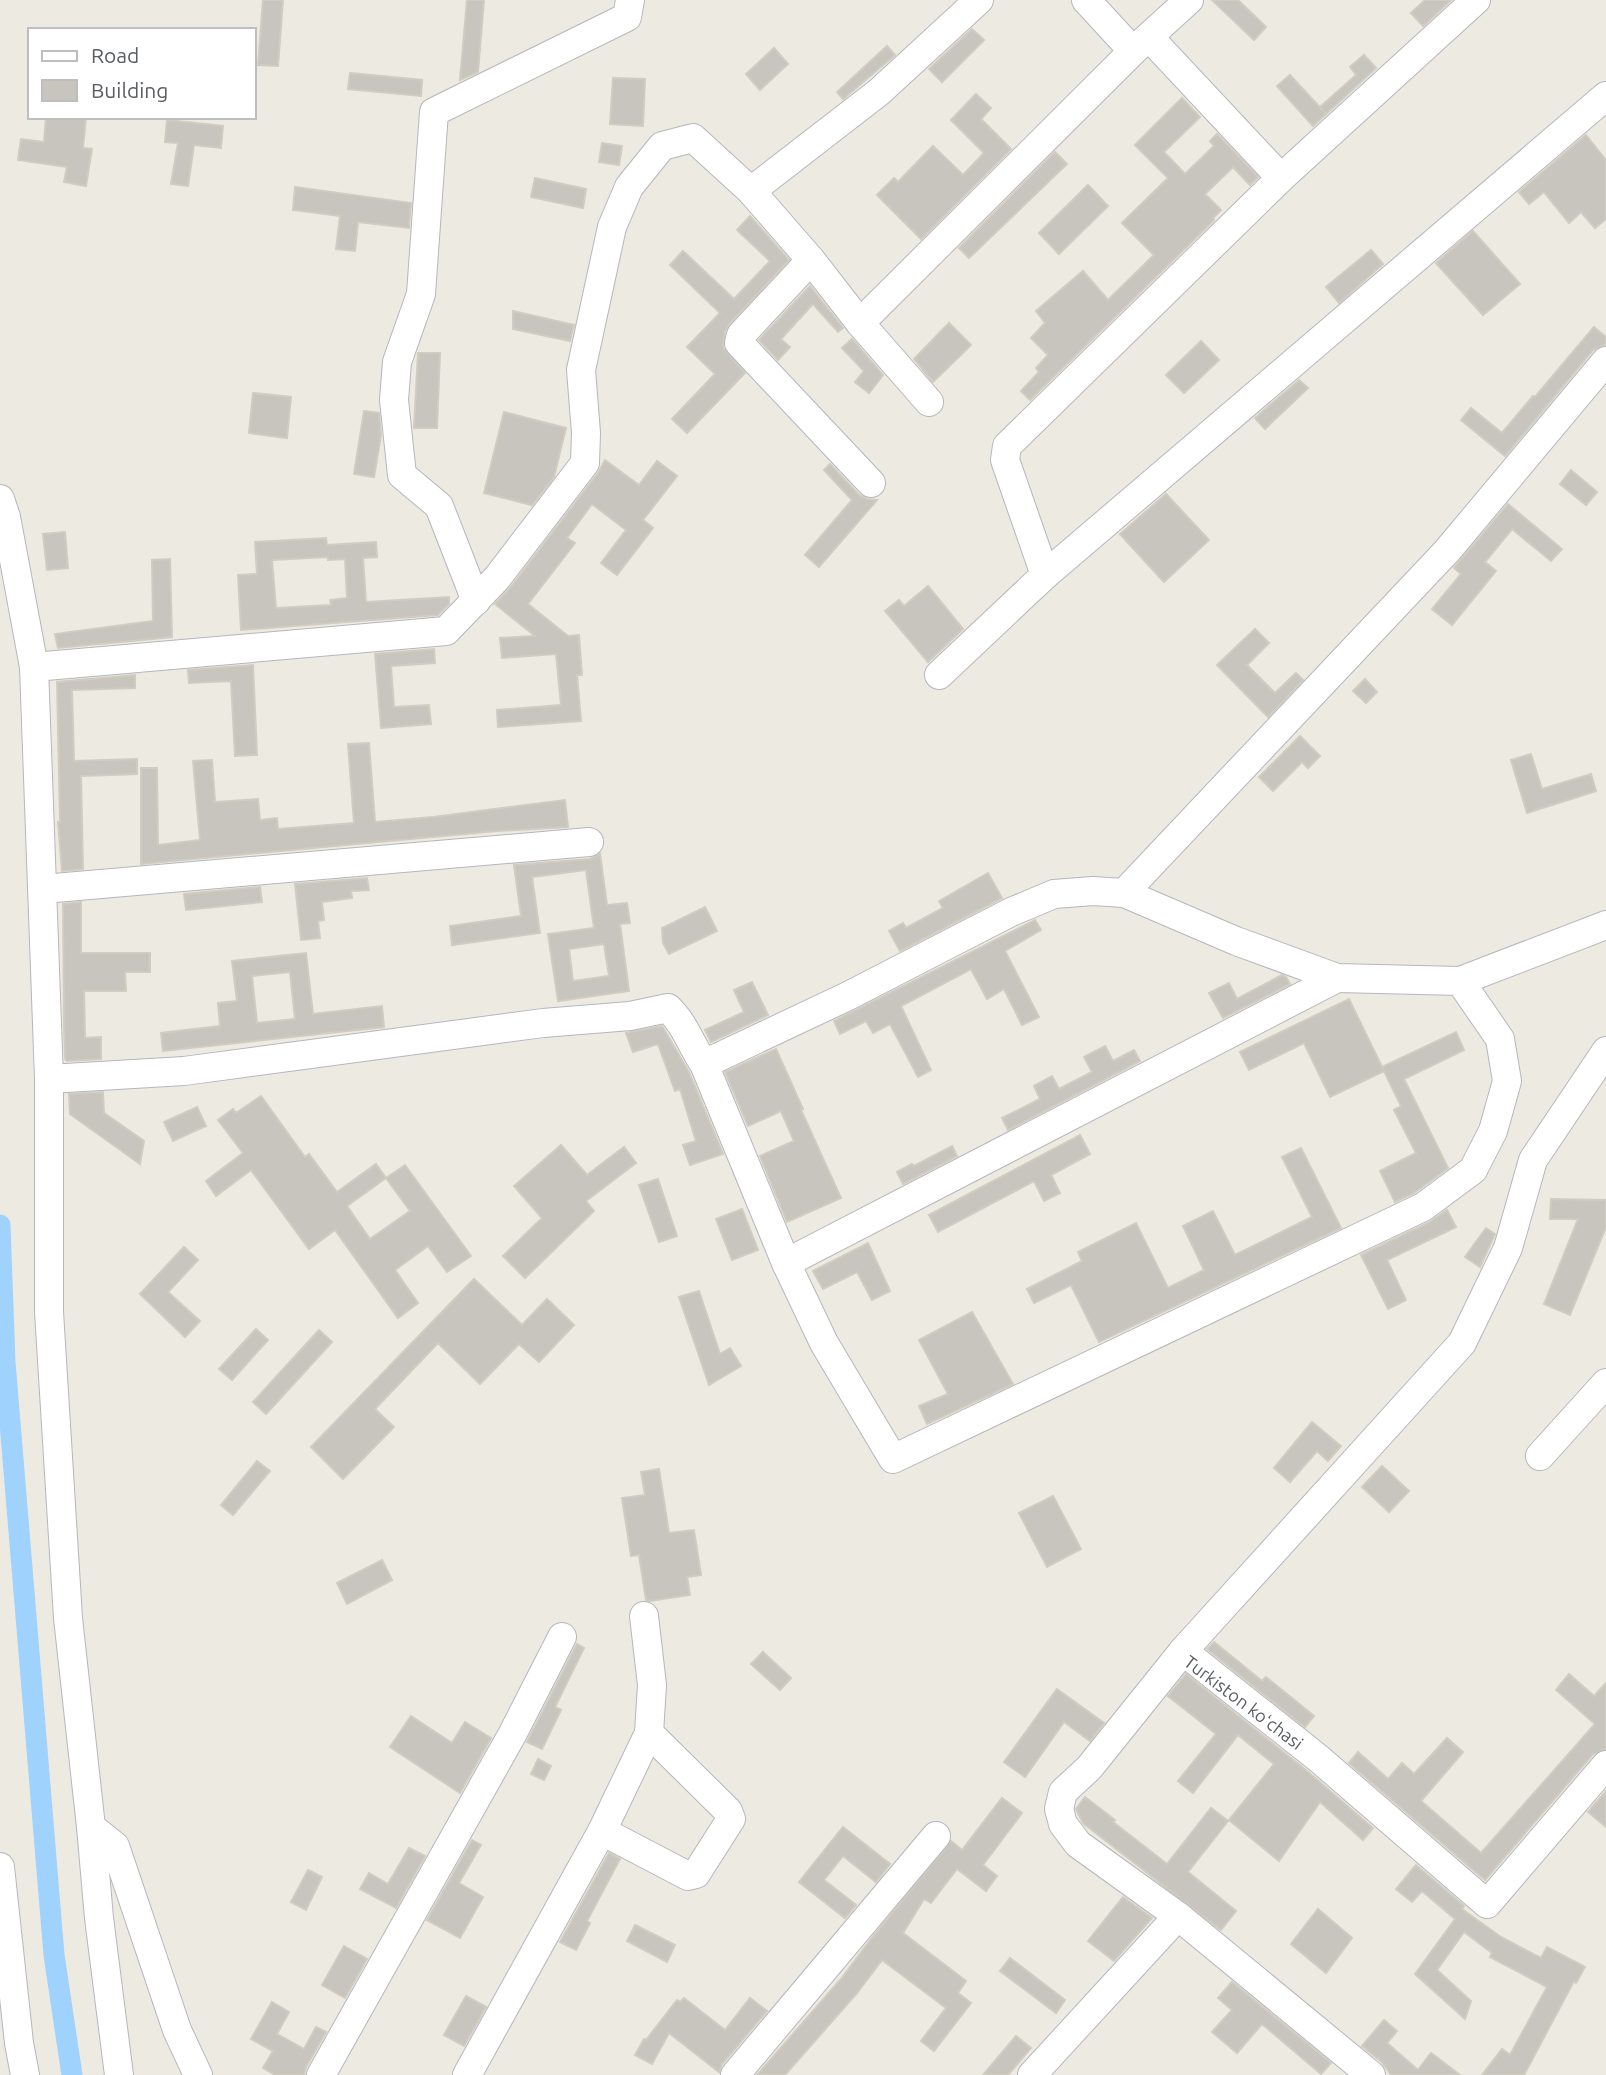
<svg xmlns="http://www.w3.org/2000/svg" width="1606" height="2075" font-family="Ubuntu,sans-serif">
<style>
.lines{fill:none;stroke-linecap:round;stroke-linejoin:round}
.canal{stroke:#a0d2fe;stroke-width:21}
.building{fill:#c8c4be;stroke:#d1ccc0;stroke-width:2;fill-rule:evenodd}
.minor-casing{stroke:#b4b7bc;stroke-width:30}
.minor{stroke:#fff;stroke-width:28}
.labels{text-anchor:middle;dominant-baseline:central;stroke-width:5;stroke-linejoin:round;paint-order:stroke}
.street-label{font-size:18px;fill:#5a5d62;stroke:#fff}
</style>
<rect width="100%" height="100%" fill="#edeae1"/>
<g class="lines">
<path class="canal" d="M0,1225L5,1362L54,1955L72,2075"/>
</g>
<g class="building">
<path d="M263,0H283L278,66L258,65Z"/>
<path d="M467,0H484L478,72L460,80Z"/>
<path d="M1212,0H1238L1266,27L1254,40Z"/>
<path d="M1425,0H1451L1423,26L1411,13Z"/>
<path d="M972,29L984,40L942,82L929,69Z"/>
<path d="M887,46L895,55L843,99L837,92Z"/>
<path d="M774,48L788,64L760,90L746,74Z"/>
<path d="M1364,55L1376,68L1326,114L1320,107L1356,75L1350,67Z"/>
<path d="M350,73L422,80L421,96L348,89Z"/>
<path d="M1290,75L1326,114L1313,126L1277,86Z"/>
<path d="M613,78L645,79L643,126L610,124Z"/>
<path d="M976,94L991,108L981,119L1011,149L921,239L877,195L894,178L898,182L933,146L963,175L984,153L951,120Z"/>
<path d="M1182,98L1200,117L1164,152L1185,174L1214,146L1210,141L1217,134L1258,177L1250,185L1233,167L1205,194L1221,210L1213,218L1214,220L1030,400L1021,391L1039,372L1036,368L1048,355L1031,338L1045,323L1036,311L1083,271L1108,300L1154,255L1122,223L1168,178L1135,145Z"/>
<path d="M46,117H86L83,148L92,149L86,186L64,182L67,167L18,160L21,139L44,142Z"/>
<path d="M167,120L223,126L221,148L194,145L188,186L171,184L178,143L165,142Z"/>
<path d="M1586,135L1606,160V219L1595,228L1581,212L1569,223L1544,192L1529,204L1519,192Z"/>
<path d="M602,143L622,146L619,165L599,162Z"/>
<path d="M1055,152L1067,164L969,258L959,248Z"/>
<path d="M535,178L586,189L583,208L531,197Z"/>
<path d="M1088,185L1108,206L1059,254L1039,233Z"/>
<path d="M295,187L411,203L409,228L358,222L355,251L336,249L340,216L293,210Z"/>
<path d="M750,216L789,260L729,324L725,331L723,348L745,373L687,433L672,419L715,374L687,347L720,313L670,265L683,251L734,299L770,261L737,230Z"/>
<path d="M1473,231L1520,284L1483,315L1436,263Z"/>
<path d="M1371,250L1383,264L1339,303L1326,287Z"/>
<path d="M810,286L843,328L838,332L813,304L781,339L790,347L778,360L759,340Z"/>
<path d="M513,311L574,325L570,341L513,329Z"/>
<path d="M949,323L971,345L933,382L914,359Z"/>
<path d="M1594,327L1606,337V344L1593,350L1505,456L1461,420L1471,408L1502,433L1533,396L1535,397Z"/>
<path d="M852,339L883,375L869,393L855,382L864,371L842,348Z"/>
<path d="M1201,341L1219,360L1184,393L1166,375Z"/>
<path d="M418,353H440L437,428H414Z"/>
<path d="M1299,380L1308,388L1265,429L1255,418Z"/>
<path d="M253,393L291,397L287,438L249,433Z"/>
<path d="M364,411L379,413L381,435L374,477L354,474Z"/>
<path d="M504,412L566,428L554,477L532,505L484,493Z"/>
<path d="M605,460L639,485L657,461L677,476L643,520L653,528L617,575L601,563L626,530L592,504L567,538L575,543L528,604L568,636L579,635L582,675H577L581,721L498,727L497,710L561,705L556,654L502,658L500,638L535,636L495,604L510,588L598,473Z"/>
<path d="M830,464L859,495L867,499L877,500L819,567L805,555L852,500L824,470Z"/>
<path d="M1571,470L1597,492L1586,505L1560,484Z"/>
<path d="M1166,494L1209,540L1164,582L1120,534Z"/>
<path d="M1508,504L1562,549L1551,561L1512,529L1485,562L1496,571L1452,625L1432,609L1461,574L1454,568Z"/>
<path d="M65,532L68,568L47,570L43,534Z"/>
<path d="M326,538L327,545L376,542L377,557L363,558L366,602L449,597V604L438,615L241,630L238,575L257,574L255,542ZM328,557V560L345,559L347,598L330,600L331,605L276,608L272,560Z"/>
<path d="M170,559L172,637L58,648L55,634L153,621L152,560Z"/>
<path d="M928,586L963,629L928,662L885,611L899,600L904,606Z"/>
<path d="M1255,629L1269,643L1247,665L1275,693L1296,673L1303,680L1268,717L1217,665Z"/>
<path d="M434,649L435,663L391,666L394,707L429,705L431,724L381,728L375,654Z"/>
<path d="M253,665L257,755L235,756L231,681L189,683L188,670Z"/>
<path d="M135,675V688L72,690L74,761L137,759V774L81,776L83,869L62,871L58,822H60L57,682Z"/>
<path d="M1365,679L1377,692L1366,703L1353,691Z"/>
<path d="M1300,736L1320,756L1308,768L1302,762L1273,791L1259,777Z"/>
<path d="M369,743L375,822L433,817L565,800L568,827L497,831L141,864V768H157L158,845L200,840L193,761L212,760L215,802L258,799L260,820L277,818L278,829L354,823L348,744Z"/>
<path d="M1531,754L1542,789L1591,774L1596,791L1527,813L1511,760Z"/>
<path d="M600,854L607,905L627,903L630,923L620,924L629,991L558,1001L548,934L594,928L586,870L532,877L540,933L452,945L450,926L521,916L514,865L590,859ZM604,944L609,976L573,981L569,949Z"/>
<path d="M988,873L1002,898L900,951L889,931L903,923L906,928L943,908L939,901Z"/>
<path d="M367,878L369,890L351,891L352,898L322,902L324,920L318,921L320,938L301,940L295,884Z"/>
<path d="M260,887L262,902L186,910L184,894Z"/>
<path d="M81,902V953H150V972H125L126,991H84L85,1038L101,1037V1059L67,1061L65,1059L64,1024L63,904Z"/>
<path d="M705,907L717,931L669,954L663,943L662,928Z"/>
<path d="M1035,920L1041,930L1005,951L1039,1017L1022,1025L1004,989L987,999L971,969L901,1006L931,1070L918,1077L890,1024L873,1033L866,1021L840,1034L834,1021Z"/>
<path d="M306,953L313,1014L382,1006L384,1027L163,1051L161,1033L220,1026L218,1003L237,1001L232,961ZM290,972L295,1019L257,1023L252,976Z"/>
<path d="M1282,975L1286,977L1290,984L1223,1018L1209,993L1229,983L1237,999Z"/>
<path d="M752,982L768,1015L711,1042L705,1030L744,1012L734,990Z"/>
<path d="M1349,999L1383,1069L1382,1067L1456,1032L1464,1050L1404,1079L1448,1168L1414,1193L1395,1202L1380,1171L1416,1153L1394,1110L1401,1106L1384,1071L1330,1097L1304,1043L1249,1070L1240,1052Z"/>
<path d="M662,1026L689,1072L723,1154L690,1165L683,1145L696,1141L680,1089L675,1091L658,1044L633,1052L626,1033Z"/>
<path d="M1105,1046L1113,1061L1134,1050L1140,1061L1008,1130L1002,1118L1040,1099L1034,1086L1052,1076L1059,1089L1092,1072L1084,1057Z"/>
<path d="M776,1049L803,1109L801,1110L841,1198L787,1222L760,1156L794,1141L781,1111L748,1126L725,1072Z"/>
<path d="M103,1092L104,1113L144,1141L140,1164L70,1114L69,1094Z"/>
<path d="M261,1096L305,1157L309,1154L337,1192L376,1164L386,1178L405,1165L471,1256L447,1272L428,1246L395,1270L418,1303L398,1318L335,1230L309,1249L251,1170L216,1196L206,1181L243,1153L218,1120L233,1109L236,1113ZM386,1178L410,1211L370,1239L347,1206Z"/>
<path d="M197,1107L206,1126L173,1141L164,1122Z"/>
<path d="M1080,1135L1090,1154L1051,1175L1060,1193L1044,1201L1034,1181L938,1232L929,1215Z"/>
<path d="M561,1145L587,1175L624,1147L636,1163L586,1201L594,1211L525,1278L503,1256L542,1218L514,1186Z"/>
<path d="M952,1146L957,1156L903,1184L897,1172L912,1164L914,1166Z"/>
<path d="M1301,1148L1341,1228L1099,1342L1071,1285L1034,1303L1027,1289L1082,1261L1078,1252L1136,1223L1168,1288L1204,1270L1183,1226L1213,1211L1235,1255L1312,1217L1282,1157Z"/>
<path d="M658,1179L677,1236L659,1242L639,1185Z"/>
<path d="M1551,1199L1606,1200V1227L1570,1315L1544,1304L1578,1219H1550Z"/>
<path d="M742,1209L758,1250L732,1260L716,1219Z"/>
<path d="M1447,1210L1456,1227L1387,1260L1406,1300L1388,1309L1361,1255L1430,1222Z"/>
<path d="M1486,1228L1495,1234L1480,1267L1465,1257Z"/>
<path d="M868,1243L890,1291L872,1300L857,1272L823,1289L813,1271Z"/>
<path d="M184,1247L198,1260L168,1292L200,1321L185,1337L140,1294Z"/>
<path d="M474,1279L522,1325L547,1299L574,1325L539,1362L519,1344L480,1384L438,1343L375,1409L394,1427L343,1479L311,1447Z"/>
<path d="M699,1291L720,1354L730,1348L741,1366L709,1385L679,1297Z"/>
<path d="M972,1312L1013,1384L927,1424L919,1406L948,1394L919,1340Z"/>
<path d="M256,1329L268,1340L232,1380L219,1369Z"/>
<path d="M319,1330L332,1342L266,1414L253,1402Z"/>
<path d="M1312,1422L1341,1446L1328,1461L1317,1451L1290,1482L1274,1468Z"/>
<path d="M257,1461L270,1471L233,1515L221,1505Z"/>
<path d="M1382,1466L1409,1491L1389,1512L1362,1487Z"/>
<path d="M659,1469L669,1533L694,1530L701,1575L687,1577L690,1595L650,1601L646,1600L639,1555L631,1556L622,1498L645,1495L641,1472Z"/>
<path d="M1053,1496L1081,1549L1047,1567L1019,1513Z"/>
<path d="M382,1560L392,1580L347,1604L337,1583Z"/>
<path d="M1214,1642L1262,1681L1266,1677L1314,1716L1305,1727L1207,1649Z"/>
<path d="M577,1644L584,1648L555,1707L561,1710L542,1749L527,1742Z"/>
<path d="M763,1652L791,1678L780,1690L751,1664Z"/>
<path d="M1186,1674L1307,1771L1373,1828L1363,1840L1320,1802L1279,1861L1229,1820L1274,1764L1238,1735L1193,1793L1178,1781L1216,1734L1168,1696Z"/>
<path d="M1569,1674L1594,1696L1606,1683V1749L1593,1754L1485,1880L1349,1763L1358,1752L1388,1779L1402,1763L1414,1774L1447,1738L1463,1752L1421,1801L1481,1853L1595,1724L1556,1690Z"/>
<path d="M1057,1689L1104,1723L1090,1741L1064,1722L1025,1777L1004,1762Z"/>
<path d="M411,1716L452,1743L465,1722L491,1738L460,1793L390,1747Z"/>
<path d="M538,1759L551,1766L544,1780L531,1774Z"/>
<path d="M1606,1791V1827L1588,1812Z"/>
<path d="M1085,1797L1115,1820L1113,1822L1167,1864L1211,1808L1228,1821L1188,1872L1236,1911L1221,1930L1083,1823L1076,1809Z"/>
<path d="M1002,1798L1022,1813L983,1865L997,1876L986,1891L957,1869L931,1903L924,1899L903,1933L966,1981L958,1993L971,2003L934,2051L921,2041L946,2008L882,1960L857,1993L785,2075H757L841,1979L871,1939L951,1841L962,1850Z"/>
<path d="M843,1827L890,1864L876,1882L843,1856L824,1880L856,1905L845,1918L799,1882Z"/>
<path d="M472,1840L481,1845L459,1883L483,1897L460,1938L427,1920Z"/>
<path d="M409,1848L425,1856L396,1908L360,1889L369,1873L388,1884Z"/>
<path d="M609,1853L620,1859L587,1921L590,1923L576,1950L560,1942Z"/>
<path d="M1416,1865L1464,1906L1462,1909L1501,1937L1541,1958L1547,1947L1585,1967L1576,1983L1574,1981L1524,2075H1482L1502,2049L1510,2055L1547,1987L1490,1957L1492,1953L1464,1932L1437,1970L1471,2001L1465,2019L1415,1974L1455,1919L1422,1891L1412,1902L1396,1889Z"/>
<path d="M308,1870L322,1877L306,1910L291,1902Z"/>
<path d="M1123,1897L1152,1918L1114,1961L1088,1941Z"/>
<path d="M1318,1909L1352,1938L1326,1973L1291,1944Z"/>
<path d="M635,1925L675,1945L667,1962L627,1941Z"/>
<path d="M344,1946L367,1959L345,1998L322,1985Z"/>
<path d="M1010,1958L1065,2000L1056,2013L1000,1971Z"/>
<path d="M1232,1982L1331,2063L1321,2074L1262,2024L1237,2053L1212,2032L1232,2010L1218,1998Z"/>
<path d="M466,1996L486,2007L464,2046L444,2035Z"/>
<path d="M684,1998L725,2030L750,1998L767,2011L722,2064L719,2072L669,2033L652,2064L635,2055L644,2039L646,2040L677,2000L680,2002Z"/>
<path d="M272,2002L289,2012L277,2034L304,2049L316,2027L326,2032L306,2067L304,2075H275L263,2068L273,2051L251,2039Z"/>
<path d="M1384,2020L1397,2031L1387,2043L1418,2070L1431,2053L1460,2075H1391L1382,2062L1362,2046Z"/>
<path d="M1016,2036L1031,2048L1008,2075H983Z"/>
</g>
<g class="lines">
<g class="minor-casing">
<g id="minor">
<path d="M1086,0L1133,51"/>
<path d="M1149,37L1281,178"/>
<path d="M751,191L879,92L979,0"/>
<path d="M811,260L741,335L739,343L871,483"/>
<path d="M860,323L1133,51L1189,0"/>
<path d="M0,499L6,517L34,667L49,1079V1312L68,1618L91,1827L99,1918L119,2075"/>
<path d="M1045,575L1005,460L1007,446L1281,178L1476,0"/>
<path d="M476,601L439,506L402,475L394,400L397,362L421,294L434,112L627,17L630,0"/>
<path d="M34,667L446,631L497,578L585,463L586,433L581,370L612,227L629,187L662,146L693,138L751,191L811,260L860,323L929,402"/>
<path d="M939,675L1045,575L1606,96"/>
<path d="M43,889L589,842"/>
<path d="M1124,893L1447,551L1606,361"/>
<path d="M1460,981L1606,925"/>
<path d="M49,1079L184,1071L543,1023L630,1016L668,1008C685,1024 691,1045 704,1064L848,996L1011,912L1054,894L1093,891L1124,893L1236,941L1337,978L1460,981L1500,1039L1507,1081L1493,1131L1473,1170L1423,1207L893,1459L824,1343L786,1263L704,1064"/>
<path d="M786,1263L1337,978"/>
<path d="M1540,1456L1606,1383"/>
<path d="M1183,1651L1462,1343L1508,1248L1533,1160L1606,1051"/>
<path d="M91,1827L115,1846L177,2030L198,2075"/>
<path d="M602,1831L688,1876L696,1874L731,1819L728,1811L649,1733"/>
<path d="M0,1867L19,2043L25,2075"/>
<path d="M1178,1916L1371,2075"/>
<path d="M321,2075L513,1733L562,1637"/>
<path d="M467,2075L602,1831L649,1733L652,1685L644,1616"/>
<path d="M735,2075L936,1836"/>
<path d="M1032,2075L1178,1916L1078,1844L1063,1824L1059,1809L1063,1792L1089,1768L1183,1651L1318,1758L1487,1904L1606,1765"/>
</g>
</g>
<use href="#minor" class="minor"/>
</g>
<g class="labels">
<g class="street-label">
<text transform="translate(1244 1702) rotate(37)">Turkiston koʻchasi</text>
</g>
</g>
<rect x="28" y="28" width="228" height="91" fill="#ffffff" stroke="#bdbec0" stroke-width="2"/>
<rect x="42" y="51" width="35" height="10" fill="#ffffff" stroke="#bdbec0" stroke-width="2"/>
<text x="91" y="63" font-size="21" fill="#5a5d62">Road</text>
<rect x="42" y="80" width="35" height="21" fill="#c8c4be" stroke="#bdbec0" stroke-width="2"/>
<text x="91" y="98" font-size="21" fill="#5a5d62">Building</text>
</svg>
